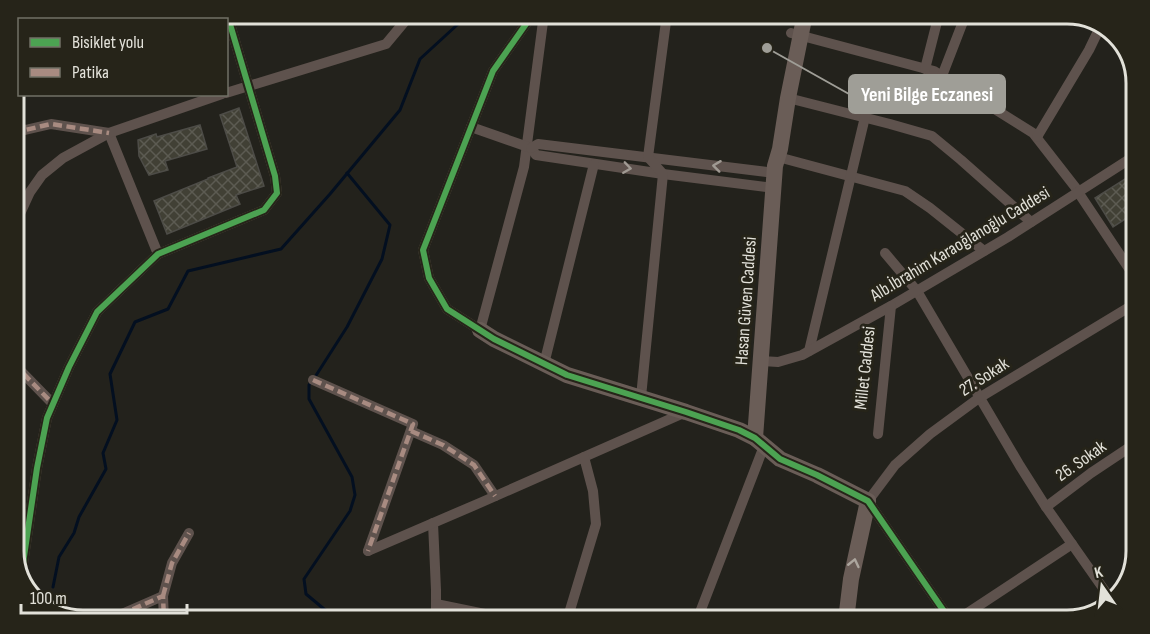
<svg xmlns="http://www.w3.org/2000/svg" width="1150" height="634" font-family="'Sofia Sans Condensed',sans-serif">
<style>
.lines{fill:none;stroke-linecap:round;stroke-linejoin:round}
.stream{stroke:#030f20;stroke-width:3}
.building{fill:url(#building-cross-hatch);stroke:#4d4c47;stroke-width:1.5}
.street{stroke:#5e524d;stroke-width:10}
.secondary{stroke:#6a5d57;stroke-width:16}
.quiet{stroke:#a88b81;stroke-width:4.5;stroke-dasharray:9 4.5;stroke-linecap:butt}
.cycleway-casing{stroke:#262419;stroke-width:10}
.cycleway{stroke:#4ca352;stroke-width:6}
.oneway{stroke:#a09a93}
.oneway2{stroke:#aca69e}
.labels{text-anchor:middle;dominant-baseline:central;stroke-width:6;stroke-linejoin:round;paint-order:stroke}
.street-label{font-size:18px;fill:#e2e1d9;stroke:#262419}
.rim{fill:none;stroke:#e2e1d9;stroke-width:3}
.leader{fill:none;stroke:#9f9e97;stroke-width:2}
.callout-dot{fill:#9f9e97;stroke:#262419;stroke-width:2}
.callout{fill:#9f9e97;stroke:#9f9e97;stroke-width:2}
.callout-label{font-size:20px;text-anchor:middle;font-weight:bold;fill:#fff}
</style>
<defs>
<pattern id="building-cross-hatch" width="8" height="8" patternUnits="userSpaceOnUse" patternTransform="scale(1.5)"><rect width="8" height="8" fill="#414035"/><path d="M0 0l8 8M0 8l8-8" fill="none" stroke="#5c5b52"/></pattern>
</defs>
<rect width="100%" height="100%" fill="#23221c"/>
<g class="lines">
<g class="stream">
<path d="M315,377L347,327L382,259L390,225L347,173"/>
<path d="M311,382L309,385V399L352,477L355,495L350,511L304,579L306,594L324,609L341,620"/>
<path d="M53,587L59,557L74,533L79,517L106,469L103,453L117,420L110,374L135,322L168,309L188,271L281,249L330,194L400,110L420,59L469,14"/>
</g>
</g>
<g class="building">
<path d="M239,108L264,186L236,195L240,204L167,234L154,201L208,179V178L237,167L220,115Z"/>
<path d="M200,125L207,149L165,161L168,170L149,175L139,156L138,140L156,134L157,137Z"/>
<path d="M1136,172V212L1113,227L1095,198Z"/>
</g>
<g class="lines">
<g class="street">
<path d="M533,14L493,71L423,250L429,278L447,309L480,330L524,167L544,14"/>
<path d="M1099,29L1117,37"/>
<path d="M791,33L934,71L1033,133L1079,192"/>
<path d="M925,69L939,14"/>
<path d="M942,76L966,14"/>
<path d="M226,93L386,44L411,14"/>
<path d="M788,98L890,124L932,136L961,160L1031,222"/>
<path d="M14,126L25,130L51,124L109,133L158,254"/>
<path d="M471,127L531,148L536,155L663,174L774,188"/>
<path d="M1037,137L1089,50L1102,23"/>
<path d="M531,148L538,144L775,173"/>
<path d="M778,157L905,191L930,208L984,251"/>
<path d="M1078,192L1136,279"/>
<path d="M14,227L30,192L42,175L63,158L109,133L222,94"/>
<path d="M885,253L917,291L1020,466L1046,507L1112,601"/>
<path d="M809,351L865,117"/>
<path d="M761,361L778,362L802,355L891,306L1008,237L1136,155"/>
<path d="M14,364L53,404"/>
<path d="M544,364L594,164"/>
<path d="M313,380L413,424L368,551"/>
<path d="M641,397L663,174L648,157L667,14"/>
<path d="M411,431L443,445L474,465L495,496"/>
<path d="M878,434L891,306"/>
<path d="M1046,507L1091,473L1136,443"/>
<path d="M433,523L436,590V620"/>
<path d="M368,551L482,502L686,412"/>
<path d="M21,577L37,468L47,418L69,367L97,312L158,254L264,210L277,193L275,176L227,14"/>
<path d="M163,596L172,563L189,533"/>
<path d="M436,604L514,620"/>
<path d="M108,620L163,596L164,620"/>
<path d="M567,620L596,524L593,491L584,457"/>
<path d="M697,620L764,446"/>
<path d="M950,620L868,501L895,465L930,434L979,398L1136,303"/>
<path d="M957,620L1072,544"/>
</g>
<g class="secondary">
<path d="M480,330L494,339L567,375L686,412L739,430L755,438L780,459L817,475L868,501L851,579L846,620"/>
<path d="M755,438L775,166L780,149L788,98L805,14"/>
</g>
<g class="quiet">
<path d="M14,126L25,130L51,124L109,133"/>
<path d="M14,364L53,404"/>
<path d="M313,380L413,424L368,551"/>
<path d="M411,431L443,445L474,465L495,496"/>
<path d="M163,596L172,563L189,533"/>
<path d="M108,620L163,596L164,620"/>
</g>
<g class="cycleway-casing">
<g id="cycleway">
<path d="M533,14L493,71L423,250L429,278L447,309L494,339L567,375L686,412L739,430L755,438L780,459L817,475L868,501L950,620"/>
<path d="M21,577L37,468L47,418L69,367L97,312L158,254L264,210L277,193L275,176L227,14"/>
</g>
</g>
<use href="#cycleway" class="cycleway"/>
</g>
<defs><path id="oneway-chevron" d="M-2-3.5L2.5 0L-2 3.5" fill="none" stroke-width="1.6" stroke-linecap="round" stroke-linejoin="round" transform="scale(1.5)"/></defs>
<g class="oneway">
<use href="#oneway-chevron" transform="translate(717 166) rotate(-173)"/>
<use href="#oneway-chevron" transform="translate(627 168) rotate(8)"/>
</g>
<use class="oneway2" href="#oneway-chevron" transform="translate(854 563) rotate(-77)"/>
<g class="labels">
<g class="street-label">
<text transform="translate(960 244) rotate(-31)">Alb.İbrahim Karaoğlanoğlu Caddesi</text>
<text transform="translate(746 301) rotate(-86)">Hasan Güven Caddesi</text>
<text transform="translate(865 368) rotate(-84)">Millet Caddesi</text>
<text transform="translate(984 377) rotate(-33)">27. Sokak</text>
<text transform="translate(1081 461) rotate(-35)">26. Sokak</text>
</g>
</g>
<path d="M0 0H1150V634H0ZM83 24H1067A59 59 0 0 1 1126 83V551A59 59 0 0 1 1067 610H83A59 59 0 0 1 24 551V83A59 59 0 0 1 83 24Z" fill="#262419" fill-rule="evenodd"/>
<path class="rim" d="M83 24H1067A59 59 0 0 1 1126 83V551A59 59 0 0 1 1067 610H83A59 59 0 0 1 24 551V83A59 59 0 0 1 83 24Z"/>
<path class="leader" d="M767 48L849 94"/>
<circle class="callout-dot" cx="767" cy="48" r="6"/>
<rect class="callout" x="849" y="75" width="156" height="38" rx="6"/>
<g class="callout-label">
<text x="927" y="101">Yeni Bilge Eczanesi</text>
</g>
<rect x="18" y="18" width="210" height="78" fill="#262419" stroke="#717066" stroke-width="1.5"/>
<rect x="30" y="38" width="30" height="9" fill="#4ca352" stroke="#717066" stroke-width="1.5"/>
<text x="72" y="48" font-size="18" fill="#e2e1d9">Bisiklet yolu</text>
<rect x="30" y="68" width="30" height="9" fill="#a88b81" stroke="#717066" stroke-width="1.5"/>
<text x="72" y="78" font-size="18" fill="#e2e1d9">Patika</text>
<g transform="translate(1102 586) rotate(346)" stroke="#262419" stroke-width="4.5" paint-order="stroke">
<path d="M0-4.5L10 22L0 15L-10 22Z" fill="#e2e1d9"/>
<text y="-9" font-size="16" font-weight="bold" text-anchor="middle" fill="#e2e1d9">K</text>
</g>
<path d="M21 604v9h166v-9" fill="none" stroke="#e2e1d9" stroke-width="3"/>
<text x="30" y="604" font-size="18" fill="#e2e1d9" stroke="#262419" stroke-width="4.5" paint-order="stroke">100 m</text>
</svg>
